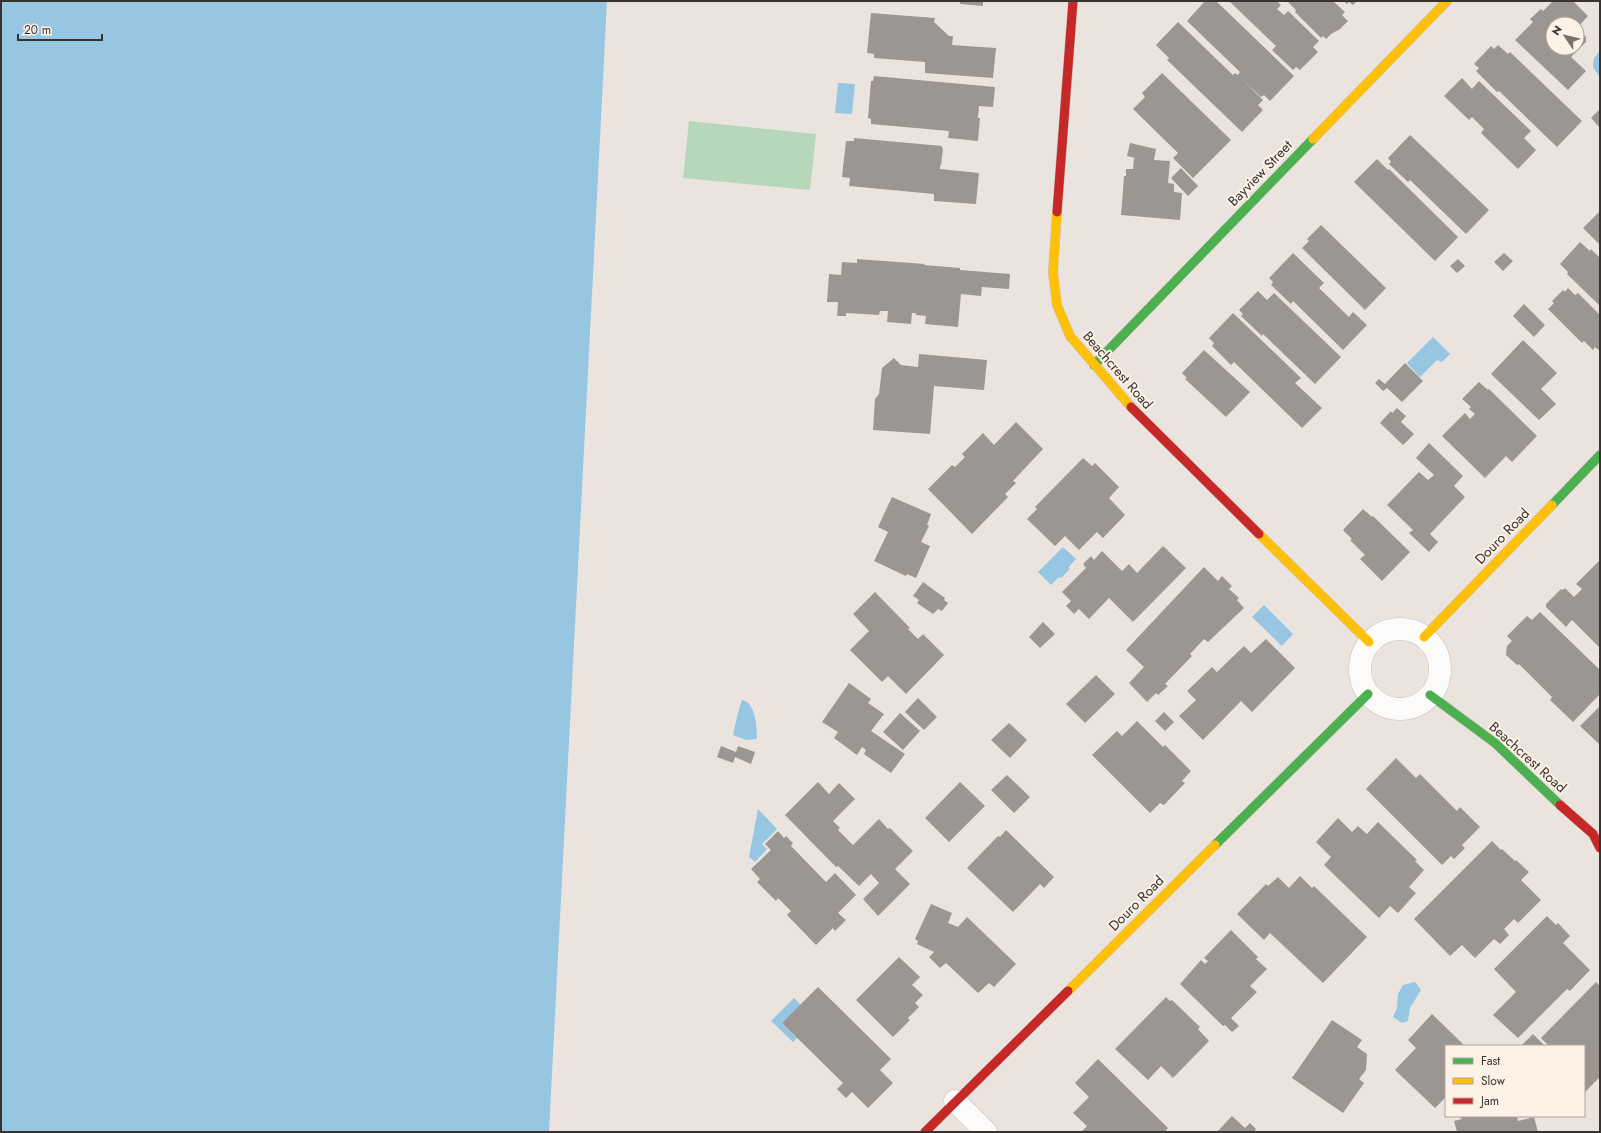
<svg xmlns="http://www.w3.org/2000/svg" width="1601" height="1133" font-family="Jost,sans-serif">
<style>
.green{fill:#b7d7bb}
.water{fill:#97c6e2}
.building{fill:#9c9692}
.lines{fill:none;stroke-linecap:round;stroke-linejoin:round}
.street-casing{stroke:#c7c1bc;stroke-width:23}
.fast-casing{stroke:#c7c1bc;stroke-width:10}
.slow-casing{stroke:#c7c1bc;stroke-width:10}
.jam-casing{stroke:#c7c1bc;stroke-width:10}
.street{stroke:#fcfbfa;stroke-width:22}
.fast{stroke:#4caf50;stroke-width:9}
.slow{stroke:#ffc107;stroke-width:9}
.jam{stroke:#c62828;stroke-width:9}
.labels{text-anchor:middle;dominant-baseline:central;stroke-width:4;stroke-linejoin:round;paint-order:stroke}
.street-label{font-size:14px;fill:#38332e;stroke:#fef1e5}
</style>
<rect width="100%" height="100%" fill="#ebe4de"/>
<path class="green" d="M689,121L816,134L810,190L683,178Z"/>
<g class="water">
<path d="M1,1H607L549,1132H1Z"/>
<path d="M1600,51V74L1598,75L1593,67L1594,58Z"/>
<path d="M838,83L855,84L852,114L835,113Z"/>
<path d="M1433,337L1450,354L1442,362L1437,360L1420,377L1407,363Z"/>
<path d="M1063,547L1076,559L1068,568L1070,569L1061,578L1059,577L1051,585L1038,572Z"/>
<path d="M1264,605L1293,634L1282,646L1252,617Z"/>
<path d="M742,700C756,702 757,728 757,739L746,740L733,735C735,726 739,707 742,700Z"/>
<path d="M758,809L777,829L762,844L767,849L755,862L749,857Z"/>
<path d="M1415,982L1421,990L1410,1008L1408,1021L1402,1023L1393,1017L1397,1008L1398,994L1403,985Z"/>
<path d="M794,998L801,1005L782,1023L797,1038L793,1042L771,1021Z"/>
</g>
<g class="building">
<path d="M960,1H983V6L960,4Z"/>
<path d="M1205,1H1216L1294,76L1270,101L1264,95L1261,97L1242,79L1263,100L1258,105L1263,110L1242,132L1167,60L1169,58L1156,45L1178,22L1233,75L1235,73L1238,75L1240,72L1187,21Z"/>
<path d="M1229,1H1277L1281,5L1277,9L1284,15L1288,11L1319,41L1313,47L1318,52L1300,70L1296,67L1293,70L1272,50L1276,46Z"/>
<path d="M1287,1H1333L1345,12L1342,15L1348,21L1340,29L1331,34L1326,39L1323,36L1321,38L1295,12L1296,10Z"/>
<path d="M1344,1H1357L1353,5L1349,2L1347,4Z"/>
<path d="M1553,1H1573L1588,16L1577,28V24H1553V48H1577V28L1586,37V42L1571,57L1586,71L1568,90L1515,40L1533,22L1530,19L1541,9L1543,11Z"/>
<path d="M871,13L935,18L934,22L949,36H953L952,45L996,48L993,78L925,73V62L874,58V54L867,53Z"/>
<path d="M1498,45L1508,54L1510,52L1582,121L1557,147L1499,91L1497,92L1476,71L1479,68L1474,64L1491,46L1494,49Z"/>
<path d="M1162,73L1231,140L1193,178L1173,158L1178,153L1133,109L1145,97L1142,93Z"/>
<path d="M874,76L995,87L993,107L979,106L978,118H980L978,141L948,138L949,131L871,124V119L868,118L871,81H873Z"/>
<path d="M1462,78L1472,89L1479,81L1531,131L1524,138L1536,150L1518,169L1481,133L1484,129L1472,117L1469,120L1444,96Z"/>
<path d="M1600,109V128L1591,118Z"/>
<path d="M1410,135L1489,210L1466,234L1410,180L1408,182L1389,164L1391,162L1388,158Z"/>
<path d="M854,138L942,146V148H943L941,166L940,165V169L979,173L976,204L934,201V194L849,186L850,178L842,177L846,141H854Z"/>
<path d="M1130,143L1156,149L1154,160L1170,161L1168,183L1174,184V192L1182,193L1180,220L1121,215L1124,176H1126V169H1133L1134,158L1139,159L1127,156Z"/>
<path d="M1377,159L1388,170L1389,169L1458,237L1435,261L1354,182Z"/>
<path d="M1181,168L1198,186L1188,196L1171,178Z"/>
<path d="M1600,211V245L1583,228Z"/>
<path d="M1321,225L1386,288L1365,310L1302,248L1309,241L1307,239Z"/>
<path d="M1580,242L1590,251L1591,249L1600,258V306L1567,274L1568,272L1560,264Z"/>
<path d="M1293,253L1324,283L1319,288L1349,317L1353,312L1367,325L1343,350L1293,301L1291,304L1271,285L1273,282L1269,278Z"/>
<path d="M1504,253L1513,261L1503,271L1494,262Z"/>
<path d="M857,259L925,264L924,265L960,268V270L1010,274L1009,289L982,287L981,296L961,294L958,327L925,324L926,316L916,315V313H912L911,324L887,322L888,311H880L879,315L846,313V316H837L838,302H827L829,274L841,275L842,262L857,263Z"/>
<path d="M1458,259L1465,266L1457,273L1450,266Z"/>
<path d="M1568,288L1575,295L1578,293L1600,315V351L1595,347L1593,350L1584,341L1582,343L1548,309L1554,303L1552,301L1563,290L1565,292Z"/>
<path d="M1258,291L1267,300L1274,293L1341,357L1315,384L1263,334L1262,336L1241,316L1243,314L1239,310Z"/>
<path d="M1524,304L1545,325L1534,337L1513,316Z"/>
<path d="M1233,313L1301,378L1295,383L1322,408L1302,428L1234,362L1231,365L1212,346L1214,343L1209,338Z"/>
<path d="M1523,340L1557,373L1541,389L1556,404L1539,420L1491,374Z"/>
<path d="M1204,350L1250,392L1226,417L1185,379L1187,378L1182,373Z"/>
<path d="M919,354L987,360L984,390L934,386L930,434L873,430L875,399L879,394L882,368L894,358L901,365L918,367Z"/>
<path d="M1405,363L1423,381L1402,402L1387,388L1383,391L1375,383L1379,379L1385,384Z"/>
<path d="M1479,382L1488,390L1489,389L1537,436L1512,462L1506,456L1485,478L1442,436L1465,413L1470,419L1475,414L1469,409L1471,407L1462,399Z"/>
<path d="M1397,408L1406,416L1401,422L1414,434L1403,445L1380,423L1391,411L1392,413Z"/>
<path d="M1016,422L1043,449L1013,481L1016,483L1005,494L1008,497L972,534L928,489L952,465L955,467L965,457L962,454L983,433L994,445Z"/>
<path d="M1429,443L1463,476L1454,486L1465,497L1430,534L1438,542L1429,552L1409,533L1413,530L1387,505L1419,472L1428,480L1434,475L1416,458Z"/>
<path d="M1083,458L1092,466L1095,463L1119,487L1109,498L1125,515L1103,538L1097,532L1079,550L1065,536L1055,546L1027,519L1037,509L1035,507Z"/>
<path d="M892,497L931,514L927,525L929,526L921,542L930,546L916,578L907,574L906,576L874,561L888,532L878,527Z"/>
<path d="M1363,509L1372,517L1373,516L1410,552L1382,581L1360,559L1365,555L1350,540L1352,539L1343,530Z"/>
<path d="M1163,546L1186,568L1133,622L1109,598L1089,619L1079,609L1074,614L1066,606L1071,601L1062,592L1086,568L1083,564L1091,556L1094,560L1102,551L1122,571L1129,564L1137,573Z"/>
<path d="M1599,561L1600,562V648L1572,620L1566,627L1546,607V604L1561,589L1563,590L1565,588L1574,597L1582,589L1576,584Z"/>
<path d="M1204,567L1218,581L1222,576L1232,586L1229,589L1239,598L1237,600L1244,608L1208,642L1204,639L1190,654L1192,656L1165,684L1168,686L1158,695L1156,693L1147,702L1129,683L1144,667L1126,650Z"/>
<path d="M923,582L945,598L944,600L948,603L942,611L938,609L933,614L917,603L919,600L913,596Z"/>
<path d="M875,592L910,628L908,629L918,639L923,634L944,655L906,694L888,676L882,682L850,650L869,631L853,614Z"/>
<path d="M1540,612L1600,670V694L1573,722L1550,700L1552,697L1519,664L1517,665L1506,655L1507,646L1512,641L1507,636L1527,616L1532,620Z"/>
<path d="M1043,622L1055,634L1040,648L1029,637Z"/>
<path d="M1266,639L1295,668L1252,712L1241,701L1203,740L1179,716L1196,700L1187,691L1212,667L1217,672L1244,646L1251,653Z"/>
<path d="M1096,675L1115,694L1085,723L1066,704Z"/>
<path d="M849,683L871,699L868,703L884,714L871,731L905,754L891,773L864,754L866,750L862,747L857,755L834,738L838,732L822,722Z"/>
<path d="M918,698L937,717L924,730L905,712Z"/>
<path d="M1600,706V743L1599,744L1580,726Z"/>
<path d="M1164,712L1174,722L1165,731L1155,721Z"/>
<path d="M900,713L920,731L903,750L883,732Z"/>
<path d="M1137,721L1163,747L1165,745L1191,771L1182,781L1185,783L1164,805L1160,803L1150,813L1092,755L1117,731L1122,736Z"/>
<path d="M1009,723L1027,740L1010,758L991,740Z"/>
<path d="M721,746L736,752L738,746L755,752L751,764L735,757L733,763L717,757Z"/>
<path d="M1396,758L1416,778L1420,774L1457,811L1460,807L1480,827L1462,845L1465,848L1454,859L1451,856L1442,865L1366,789Z"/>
<path d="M1007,775L1030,797L1014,813L991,790Z"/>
<path d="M818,782L829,794L839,783L855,799L833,821L840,828L838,830L853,845L879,819L888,829L890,828L913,851L895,869L910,884L878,916L863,899L879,883L871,874L859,886L838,866L836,867L785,815Z"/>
<path d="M960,782L985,806L949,842L925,818Z"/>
<path d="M1338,818L1352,832L1358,826L1367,834L1378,822L1417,860L1415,861L1424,870L1409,887L1416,893L1398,913L1390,906L1379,918L1324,865L1331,857L1316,842Z"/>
<path d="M1006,830L1054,877L1044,888L1040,884L1013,912L967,868L998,836L1000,837Z"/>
<path d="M778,831L784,838L786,836L793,843L791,846L826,882L835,873L856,895L838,913L846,920L835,931L833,928L816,945L787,915L791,911L778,898L776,901L757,882L760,879L751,869L771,850L765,844Z"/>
<path d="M1492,841L1501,850L1502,849L1515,861L1516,860L1529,872L1521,880L1541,900L1518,923L1514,919L1504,929L1509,935L1500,944L1494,939L1475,958L1462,945L1450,956L1414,919Z"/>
<path d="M1300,876L1312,888L1314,886L1367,937L1323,983L1270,933L1264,940L1237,914L1266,884L1268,886L1278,877L1289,888Z"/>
<path d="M931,904L952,913L948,923L958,927L967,917L1016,964L994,987L989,983L978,993L946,963L940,968L929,957L934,952L917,944L918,941L915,939Z"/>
<path d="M1547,916L1556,925L1558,923L1570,936L1563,943L1590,970L1570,991L1567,989L1518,1038L1493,1015L1516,992L1494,969Z"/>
<path d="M1231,930L1258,957L1256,959L1267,969L1250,986L1257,992L1231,1018L1239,1026L1232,1032L1225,1025L1223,1026L1180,984L1201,960L1205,964L1208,961L1204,958Z"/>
<path d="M899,957L920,977L912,985L923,995L915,1003L919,1007L908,1018L910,1020L893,1037L856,1000Z"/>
<path d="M1596,982L1600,986V1077L1584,1093V1046H1549L1541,1038Z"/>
<path d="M818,987L891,1059L880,1070L893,1083L868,1108L852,1092L846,1098L837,1089L843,1083L782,1023Z"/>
<path d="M1166,997L1170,1001L1172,1000L1200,1027L1198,1029L1209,1041L1173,1078L1161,1066L1148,1080L1115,1049Z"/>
<path d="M1432,1014L1465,1046H1446V1097L1435,1108L1395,1070L1416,1048L1408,1040Z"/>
<path d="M1332,1020L1362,1040L1357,1047L1367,1054L1366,1070L1359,1079L1364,1083L1343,1113L1292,1078Z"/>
<path d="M1533,1034L1545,1046H1523L1522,1045Z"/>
<path d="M1098,1059L1168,1128L1165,1132L1082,1131L1087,1126L1073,1113L1089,1097L1075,1083Z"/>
<path d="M1232,1116L1245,1128L1250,1123L1256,1129L1254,1132H1217Z"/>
<path d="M1459,1116H1517L1518,1121L1534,1117L1538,1132H1457L1454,1121L1462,1119Z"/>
</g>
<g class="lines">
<g class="street-casing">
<g id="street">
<circle cx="1400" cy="669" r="40"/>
<path d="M955,1101L986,1132"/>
</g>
</g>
<g class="fast-casing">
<g id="fast">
<path d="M1094,365L1313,139"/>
<path d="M1552,505L1600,455"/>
<path d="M1430,695L1495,743L1560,805"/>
<path d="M1215,845L1368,694"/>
</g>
</g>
<g class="slow-casing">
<g id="slow">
<path d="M1313,139L1447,1"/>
<path d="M1057,212L1053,272L1057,305L1070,336L1131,407"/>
<path d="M1259,534L1369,642"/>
<path d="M1424,637L1552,505"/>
<path d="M1068,991L1215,845"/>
</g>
</g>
<g class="jam-casing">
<g id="jam">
<path d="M1057,212L1073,1"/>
<path d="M1131,407L1259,534"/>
<path d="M1560,805L1593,834L1600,848"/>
<path d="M925,1132L1068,991"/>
</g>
</g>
<use href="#street" class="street"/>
<use href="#fast" class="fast"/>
<use href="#slow" class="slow"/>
<use href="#jam" class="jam"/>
</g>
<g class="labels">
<g class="street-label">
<text transform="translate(1260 173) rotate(-46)">Bayview Street</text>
<text transform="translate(1118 370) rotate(49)">Beachcrest Road</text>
<text transform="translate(1502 536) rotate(-46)">Douro Road</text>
<text transform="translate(1528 757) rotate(42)">Beachcrest Road</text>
<text transform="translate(1136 903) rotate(-45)">Douro Road</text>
</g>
</g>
<rect width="1601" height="1133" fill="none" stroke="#38332e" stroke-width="4"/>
<rect x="1445" y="1045" width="140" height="72" fill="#fef1e5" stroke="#afa59c"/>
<rect x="1453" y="1058" width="20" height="6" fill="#4caf50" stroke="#afa59c"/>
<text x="1481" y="1065" font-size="12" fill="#38332e">Fast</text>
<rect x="1453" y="1078" width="20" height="6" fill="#ffc107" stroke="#afa59c"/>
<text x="1481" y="1085" font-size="12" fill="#38332e">Slow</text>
<rect x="1453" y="1098" width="20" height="6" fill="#c62828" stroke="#afa59c"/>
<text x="1481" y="1105" font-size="12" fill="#38332e">Jam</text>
<g transform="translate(1565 36) rotate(305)"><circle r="19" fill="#fef1e5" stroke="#afa59c"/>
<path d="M0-3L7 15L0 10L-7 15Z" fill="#77716c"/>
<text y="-6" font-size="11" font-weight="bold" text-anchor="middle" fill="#38332e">N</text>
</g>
<path d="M18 34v6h84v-6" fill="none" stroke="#38332e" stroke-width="2"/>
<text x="24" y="34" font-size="12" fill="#38332e" stroke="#fef1e5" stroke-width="3" paint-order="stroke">20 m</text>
</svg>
